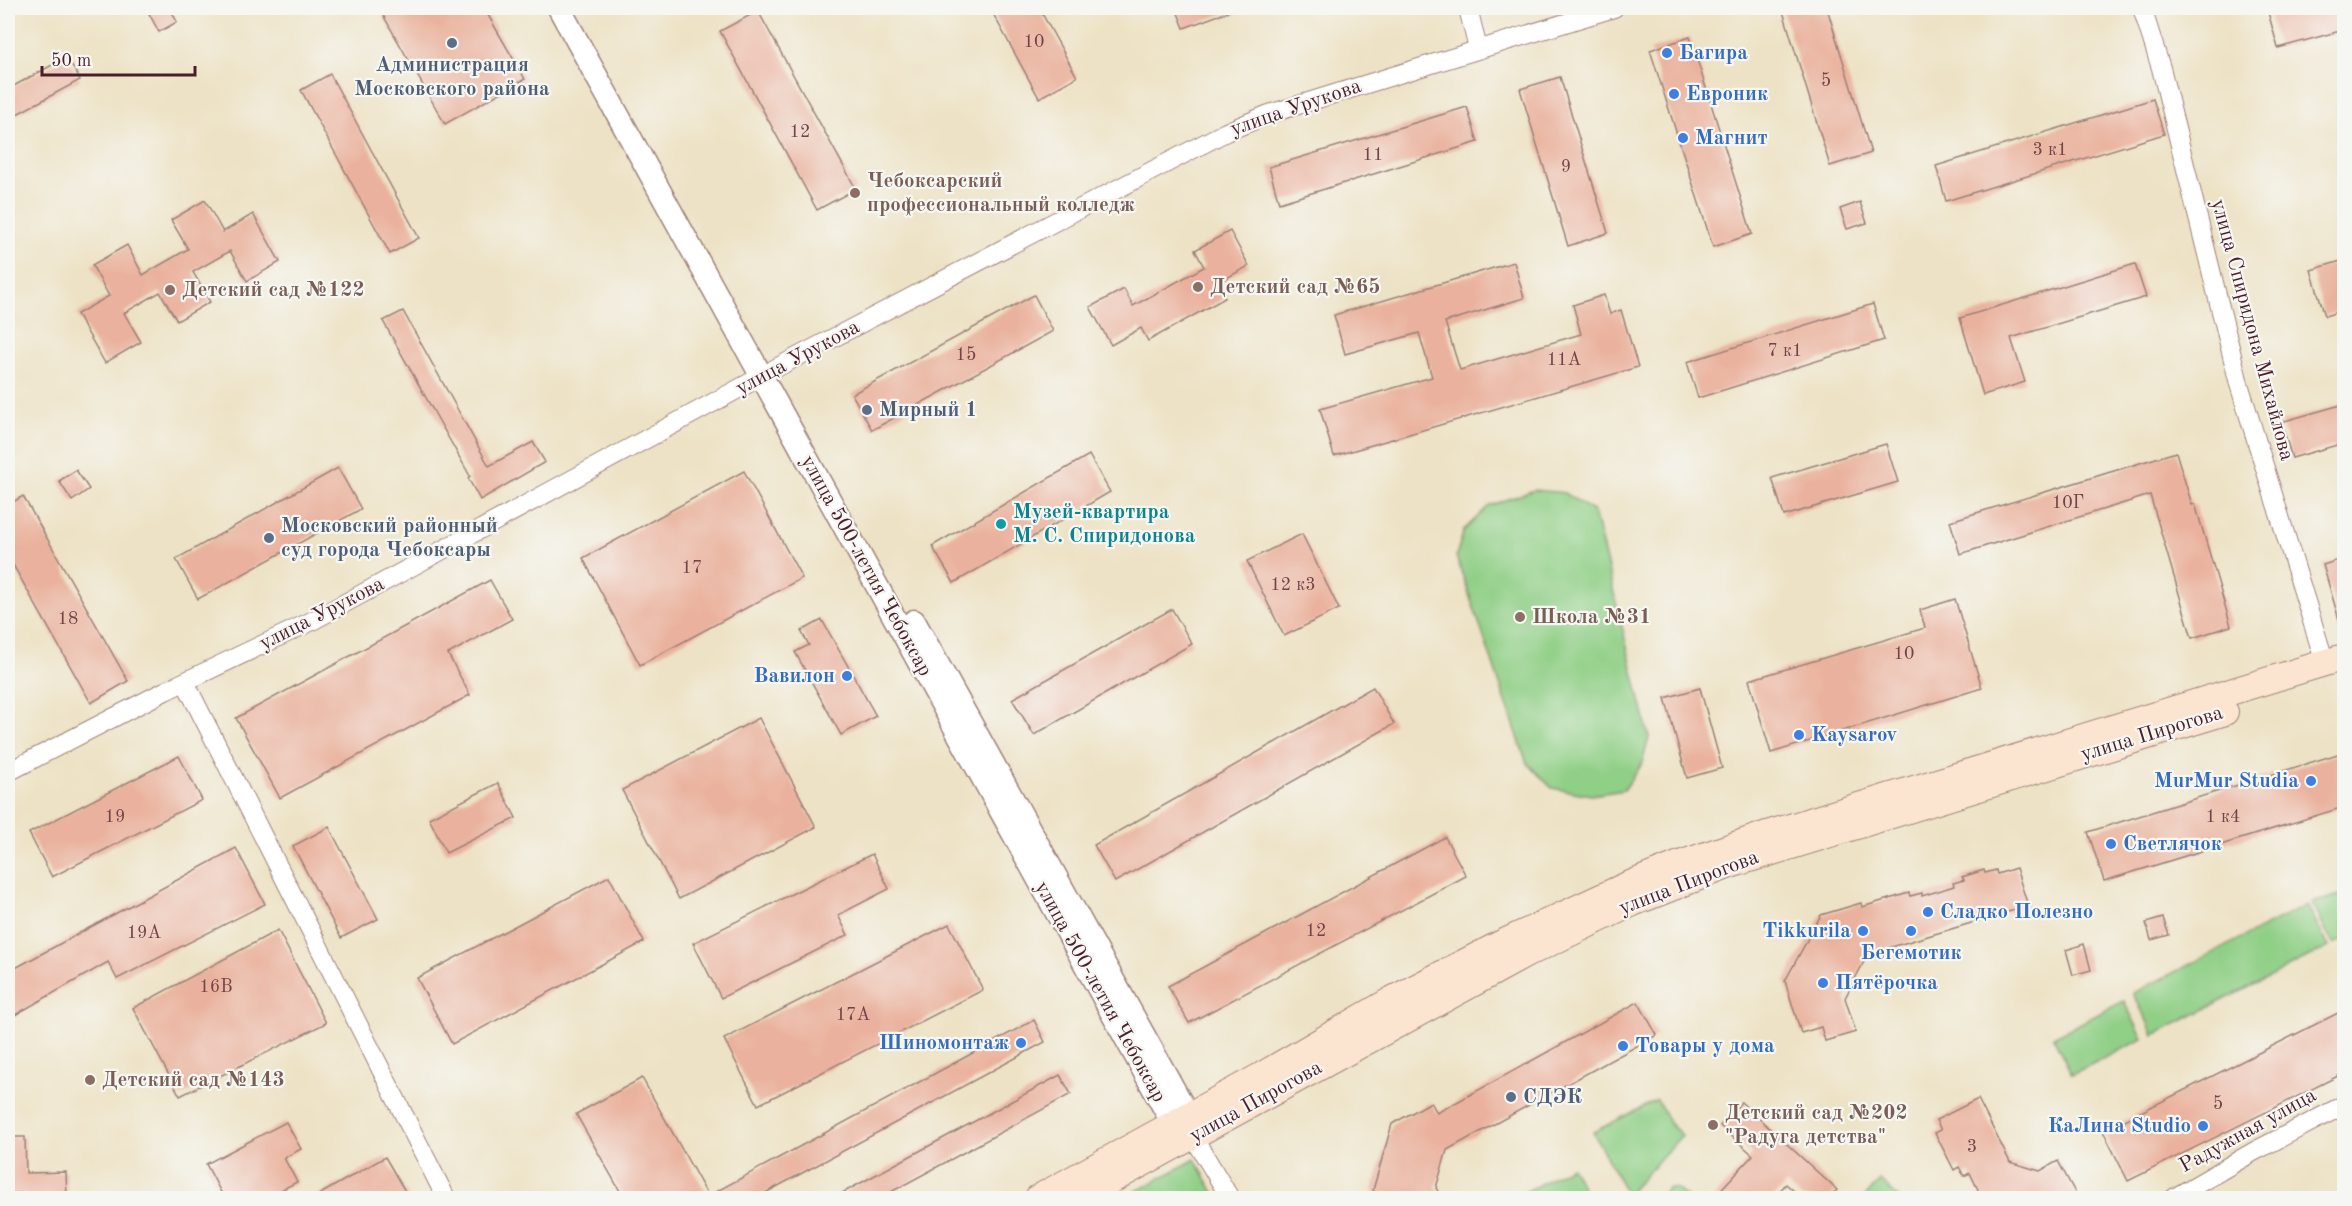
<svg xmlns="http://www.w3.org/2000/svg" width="2352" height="1206" font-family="'Old Standard TT',serif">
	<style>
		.green { fill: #90cf86; stroke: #6d7758; stroke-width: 1.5 }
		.building { fill: #eab29e }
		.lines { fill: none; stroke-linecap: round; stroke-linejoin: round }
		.minor-casing { stroke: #9c8078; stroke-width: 20 }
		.tertiary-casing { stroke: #9c8078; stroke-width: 25 }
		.secondary-casing { stroke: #9c8078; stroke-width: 28 }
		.minor { stroke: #fff; stroke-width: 18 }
		.tertiary { stroke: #fff; stroke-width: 22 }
		.secondary { stroke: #fce5d0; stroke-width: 26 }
		.service-dot { fill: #5c6f8a; stroke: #f6f6f2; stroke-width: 2 }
		.shop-dot { fill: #3f7fe0; stroke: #f6f6f2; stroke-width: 2 }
		.education-dot { fill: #8d6e63; stroke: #f6f6f2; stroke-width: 2 }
		.culture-dot { fill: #0f9aa8; stroke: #f6f6f2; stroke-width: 2 }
		.labels { text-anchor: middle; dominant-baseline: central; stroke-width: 4.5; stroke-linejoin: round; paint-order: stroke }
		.number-label { font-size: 18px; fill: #724448 }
		.shop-label { font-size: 21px; font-weight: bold; fill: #366cbe; stroke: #f6f6f2; text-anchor: start }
		.service-label { font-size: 21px; font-weight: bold; fill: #4e5e75; stroke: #f6f6f2; text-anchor: start }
		.street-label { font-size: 21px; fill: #4a1f2b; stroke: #f6f6f2 }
		.education-label { font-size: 21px; font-weight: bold; fill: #785e54; stroke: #f6f6f2; text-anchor: start }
		.culture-label { font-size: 21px; font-weight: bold; fill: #0d838f; stroke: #f6f6f2; text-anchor: start }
	</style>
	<rect width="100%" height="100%" fill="#f6f6f2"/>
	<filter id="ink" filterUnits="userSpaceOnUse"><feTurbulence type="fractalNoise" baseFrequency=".0167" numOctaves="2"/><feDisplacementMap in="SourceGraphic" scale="12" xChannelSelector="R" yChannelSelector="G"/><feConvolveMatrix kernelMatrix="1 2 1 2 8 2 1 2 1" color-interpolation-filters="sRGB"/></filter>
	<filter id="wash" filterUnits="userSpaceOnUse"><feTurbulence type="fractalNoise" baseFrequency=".008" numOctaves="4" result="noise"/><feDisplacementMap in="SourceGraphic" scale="24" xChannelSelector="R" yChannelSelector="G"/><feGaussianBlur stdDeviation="1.35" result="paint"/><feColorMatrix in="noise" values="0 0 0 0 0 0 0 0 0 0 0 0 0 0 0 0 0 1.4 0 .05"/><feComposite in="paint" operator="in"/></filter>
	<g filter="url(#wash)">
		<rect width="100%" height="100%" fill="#ede2c5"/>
		<g class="green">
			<path d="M1534,490L1565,493L1594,512L1649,737L1642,764L1624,790L1591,795L1552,788L1527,763L1456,556L1464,530L1489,506Z"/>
			<path d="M2344,894V939L2333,944L2312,903Z"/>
			<path d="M2307,905L2329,947L2154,1035L2133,993Z"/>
			<path d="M2124,1001L2143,1039L2072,1074L2053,1037Z"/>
			<path d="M1657,1100L1671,1125L1682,1135L1627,1195L1593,1132Z"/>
			<path d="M1195,1159L1217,1198H1124L1190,1162Z"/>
			<path d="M1571,1167L1588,1198H1519L1518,1196Z"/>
			<path d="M1880,1181L1899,1198H1864Z"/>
			<path d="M1668,1188L1677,1189L1687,1198H1658Z"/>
		</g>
		<g id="blocks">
			<g class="building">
				<path d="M146,8H170L177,22L159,32Z"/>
				<path d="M379,8H484L525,79L445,124Z"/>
				<path d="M990,8H1039L1077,77L1039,98Z"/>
				<path d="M1176,8H1235V9L1184,28Z"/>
				<path d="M1782,8H1827L1871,153L1830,166Z"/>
				<path d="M2285,8H2344V30L2278,48L2268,12Z"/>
				<path d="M758,11L856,189L817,210L720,31Z"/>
				<path d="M1690,37L1752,234L1713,247L1650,50Z"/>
				<path d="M67,57L80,80L8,119V89Z"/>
				<path d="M330,74L419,238L390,254L301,90Z"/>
				<path d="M1560,77L1608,233L1568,246L1520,89Z"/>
				<path d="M2153,99L2164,134L1946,201L1936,166Z"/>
				<path d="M1467,107L1478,142L1279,203L1269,167Z"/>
				<path d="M205,200L223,232L253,214L280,262L247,281L230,251L193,272L210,302L177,321L160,292L124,313L141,342L105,363L77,314L109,296L92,265L127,245L143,275L188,249L171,220Z"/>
				<path d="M1860,202L1867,223L1847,229L1840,209Z"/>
				<path d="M1230,231L1249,266L1217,283L1225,298L1148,341L1141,328L1111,345L1090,307L1124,289L1133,306L1204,267L1195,250Z"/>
				<path d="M2344,260V310L2325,316L2311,270Z"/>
				<path d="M1514,262L1524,298L1445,322L1460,370L1581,334L1573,305L1604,295L1610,314L1621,310L1638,367L1334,456L1320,409L1432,377L1419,333L1345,354L1334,315Z"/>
				<path d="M2135,264L2146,297L2011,338L2025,382L1983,395L1960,318Z"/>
				<path d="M1034,295L1053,331L872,430L852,394Z"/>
				<path d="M1873,304L1884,340L1698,398L1687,362Z"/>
				<path d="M403,311L489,466L533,442L545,462L480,500L468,478L470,476L383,321Z"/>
				<path d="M2344,404V443L2292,458L2281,422Z"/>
				<path d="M1886,444L1898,482L1784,516L1772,478Z"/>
				<path d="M2176,452L2192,505L2195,504L2231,626L2192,638L2150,495L1960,554L1950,521Z"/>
				<path d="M1089,455L1110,492L954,583L932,546Z"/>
				<path d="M338,468L361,509L198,599L176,559Z"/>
				<path d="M76,470L89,489L72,501L59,481Z"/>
				<path d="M744,471L802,578L640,665L583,558Z"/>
				<path d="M23,496L128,681L91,703L8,556V505Z"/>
				<path d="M1302,534L1339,609L1284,636L1247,561Z"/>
				<path d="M2344,558V622L2340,623L2323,565Z"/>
				<path d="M490,580L512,619L448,654L470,695L280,798L236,718Z"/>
				<path d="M1955,599L1982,688L1771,753L1749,680L1925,628L1920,610Z"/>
				<path d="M1172,609L1192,644L1034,735L1012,699Z"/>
				<path d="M822,620L876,716L841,735L795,652L809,645L801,631Z"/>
				<path d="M1373,687L1394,724L1115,882L1094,845Z"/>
				<path d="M1700,688L1722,768L1687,778L1665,698Z"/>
				<path d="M759,718L816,827L679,899L622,790Z"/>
				<path d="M2344,752V807L2104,881L2088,832Z"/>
				<path d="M179,756L202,800L52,877L29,833Z"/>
				<path d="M498,783L516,818L446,853L429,818Z"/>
				<path d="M329,827L378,919L341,938L293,846Z"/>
				<path d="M1445,837L1466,876L1189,1023L1168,986Z"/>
				<path d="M236,848L265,904L117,979L108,962L8,1019V972Z"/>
				<path d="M872,854L889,889L838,915L848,935L721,998L693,943Z"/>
				<path d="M2016,868L2028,906L1868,954L1845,998L1856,1032L1825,1041L1821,1027L1801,1033L1785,981L1821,915L1861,903L1862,907L1909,893L1910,896L1922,893V896L1954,886L1953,883L1964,880L1962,877L1984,870L1985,873L1996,870L1997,874Z"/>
				<path d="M609,876L644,942L452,1044L417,978Z"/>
				<path d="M2163,918L2169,935L2151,940L2146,923Z"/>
				<path d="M949,924L983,990L758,1105L724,1039Z"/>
				<path d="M278,930L326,1023L180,1096L133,1008Z"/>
				<path d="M2084,944L2091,970L2073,975L2066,950Z"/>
				<path d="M1638,1002L1657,1035L1447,1150L1436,1188L1442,1198H1378L1373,1190L1392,1124L1431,1102L1437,1113Z"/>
				<path d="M2344,1010V1073L2128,1181L2103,1131Z"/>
				<path d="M1034,1020L1045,1042L756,1198H624L576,1114L642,1078L708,1196Z"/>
				<path d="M1060,1075L1071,1094L880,1198H833Z"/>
				<path d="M1978,1099L2010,1162L2040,1171L2058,1161L2078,1198H1982L1970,1173L1964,1176L1959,1167L1954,1170L1935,1133L1941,1130L1936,1120Z"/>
				<path d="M1741,1102L1837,1190L1829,1198H1802L1786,1184L1773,1198H1713L1753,1155L1720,1126Z"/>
				<path d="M286,1122L301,1149L284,1158L297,1182L265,1198H224L206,1164Z"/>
				<path d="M8,1137H25L26,1173L66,1172L67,1198H25V1193H8Z"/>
				<path d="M385,1157L409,1198H313Z"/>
			</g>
		</g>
	</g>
	<g filter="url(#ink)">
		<use href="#blocks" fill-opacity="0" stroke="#9c8078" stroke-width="1.5"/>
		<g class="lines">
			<defs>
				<g id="minor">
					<path d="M1468,8L1478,49"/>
					<path d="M2142,8L2161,68L2239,384L2325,663"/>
					<path d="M774,369L1226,132L1269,114L1614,8"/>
					<path d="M185,682L446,1198"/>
					<path d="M8,772L165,691L312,621L762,376"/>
					<path d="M1193,1136L1230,1198"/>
					<path d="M2174,1198L2253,1152L2344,1105"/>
				</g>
				<g id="tertiary">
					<path d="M559,8L1173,1124"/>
					<path d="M914,621L1188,1115"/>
				</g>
				<g id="secondary">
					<path d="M1038,1198L1257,1078L1393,999L1500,944L1625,886L1677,865L1764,835L2344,657"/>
					<path d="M1079,1198L1527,954L1633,903L1730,865L2225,712"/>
				</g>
			</defs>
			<use href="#minor" class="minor-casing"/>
			<use href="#tertiary" class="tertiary-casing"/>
			<use href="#secondary" class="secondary-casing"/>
			<use href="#minor" class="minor"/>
			<use href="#tertiary" class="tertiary"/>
			<use href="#secondary" class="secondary"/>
		</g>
	</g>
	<g class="service-dot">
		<circle cx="452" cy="43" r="6"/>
		<circle cx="867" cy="410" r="6"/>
		<circle cx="269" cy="538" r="6"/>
		<circle cx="1511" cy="1097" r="6"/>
	</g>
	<g class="shop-dot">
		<circle cx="1667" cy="53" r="6"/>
		<circle cx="1674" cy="94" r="6"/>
		<circle cx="1683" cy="138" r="6"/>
		<circle cx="847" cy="676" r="6"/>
		<circle cx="1799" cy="735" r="6"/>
		<circle cx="2311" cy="781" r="6"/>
		<circle cx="2111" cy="844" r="6"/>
		<circle cx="1928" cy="912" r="6"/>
		<circle cx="1863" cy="931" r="6"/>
		<circle cx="1911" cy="931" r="6"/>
		<circle cx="1823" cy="983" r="6"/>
		<circle cx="1021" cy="1043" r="6"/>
		<circle cx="1623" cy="1046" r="6"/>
		<circle cx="2203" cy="1126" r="6"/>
	</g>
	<g class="education-dot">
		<circle cx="855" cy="193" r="6"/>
		<circle cx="1198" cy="287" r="6"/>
		<circle cx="170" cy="290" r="6"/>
		<circle cx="1520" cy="617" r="6"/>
		<circle cx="90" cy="1080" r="6"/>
		<circle cx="1713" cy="1125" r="6"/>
	</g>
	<circle class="culture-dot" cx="1001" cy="524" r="6"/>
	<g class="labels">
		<g class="number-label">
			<text x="1034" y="42">10</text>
			<text x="1826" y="81">5</text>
			<text x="800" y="132">12</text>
			<text x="2050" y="150">3 к1</text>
			<text x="1373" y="155">11</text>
			<text x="1566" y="167">9</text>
			<text x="1785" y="351">7 к1</text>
			<text x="966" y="355">15</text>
			<text x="1564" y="360">11А</text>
			<text x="2068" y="503">10Г</text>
			<text x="692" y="568">17</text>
			<text x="1293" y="585">12 к3</text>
			<text x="68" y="619">18</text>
			<text x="1904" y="654">10</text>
			<text x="115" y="817">19</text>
			<text x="2223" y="817">1 к4</text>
			<text x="1316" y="931">12</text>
			<text x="144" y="933">19А</text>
			<text x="216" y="987">16В</text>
			<text x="853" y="1015">17А</text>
			<text x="2218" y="1104">5</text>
			<text x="1972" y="1147">3</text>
		</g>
		<g class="shop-label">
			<text x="1679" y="53">Багира</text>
			<text x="1686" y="94">Евроник</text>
			<text x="1695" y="138">Магнит</text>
			<text x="835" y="676" text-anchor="end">Вавилон</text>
			<text x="1811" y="735">Kaysarov</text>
			<text x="2299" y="781" text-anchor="end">MurMur Studia</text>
			<text x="2123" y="844">Светлячок</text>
			<text x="1940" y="912">Сладко Полезно</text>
			<text x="1851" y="931" text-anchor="end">Tikkurila</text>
			<text x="1911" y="953" text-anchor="middle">Бегемотик</text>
			<text x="1835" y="983">Пятёрочка</text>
			<text x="1009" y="1043" text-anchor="end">Шиномонтаж</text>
			<text x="1635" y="1046">Товары у дома</text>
			<text x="2191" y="1126" text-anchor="end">КаЛина Studio</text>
		</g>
		<g class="service-label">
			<text x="452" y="65" text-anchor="middle">Администрация<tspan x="452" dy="24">Московского района</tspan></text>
			<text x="879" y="410">Мирный 1</text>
			<text x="281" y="526">Московский районный<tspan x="281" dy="24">суд города Чебоксары</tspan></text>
			<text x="1523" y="1097">СДЭК</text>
		</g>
		<g class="street-label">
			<text transform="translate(1296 108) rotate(-19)">улица Урукова</text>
			<text transform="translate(2252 330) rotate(75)">улица Спиридона Михайлова</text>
			<text transform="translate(798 358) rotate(-28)">улица Урукова</text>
			<text transform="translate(866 566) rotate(61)">улица 500-летия Чебоксар</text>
			<text transform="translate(322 614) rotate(-27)">улица Урукова</text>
			<text transform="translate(2152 734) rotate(-17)">улица Пирогова</text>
			<text transform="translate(1689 883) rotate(-21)">улица Пирогова</text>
			<text transform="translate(1100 992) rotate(61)">улица 500-летия Чебоксар</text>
			<text transform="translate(1256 1102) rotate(-29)">улица Пирогова</text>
			<text transform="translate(2248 1131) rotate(-29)">Радужная улица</text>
		</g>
		<g class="education-label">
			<text x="867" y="181">Чебоксарский<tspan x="867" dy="24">профессиональный колледж</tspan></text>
			<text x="1210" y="287">Детский сад №65</text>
			<text x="182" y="290">Детский сад №122</text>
			<text x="1532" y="617">Школа №31</text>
			<text x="102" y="1080">Детский сад №143</text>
			<text x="1725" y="1113">Детский сад №202<tspan x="1725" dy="24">"Радуга детства"</tspan></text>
		</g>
		<g class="culture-label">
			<text x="1013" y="512">Музей-квартира<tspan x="1013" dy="24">М. С. Спиридонова</tspan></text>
		</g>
	</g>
	<rect width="2352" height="1206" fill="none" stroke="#f6f6f2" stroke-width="30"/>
	<path d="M42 66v9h153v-9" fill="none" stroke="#4a1f2b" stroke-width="3"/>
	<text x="51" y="66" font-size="18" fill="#4a1f2b" stroke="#f6f6f2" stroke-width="4.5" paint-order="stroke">50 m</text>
</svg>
